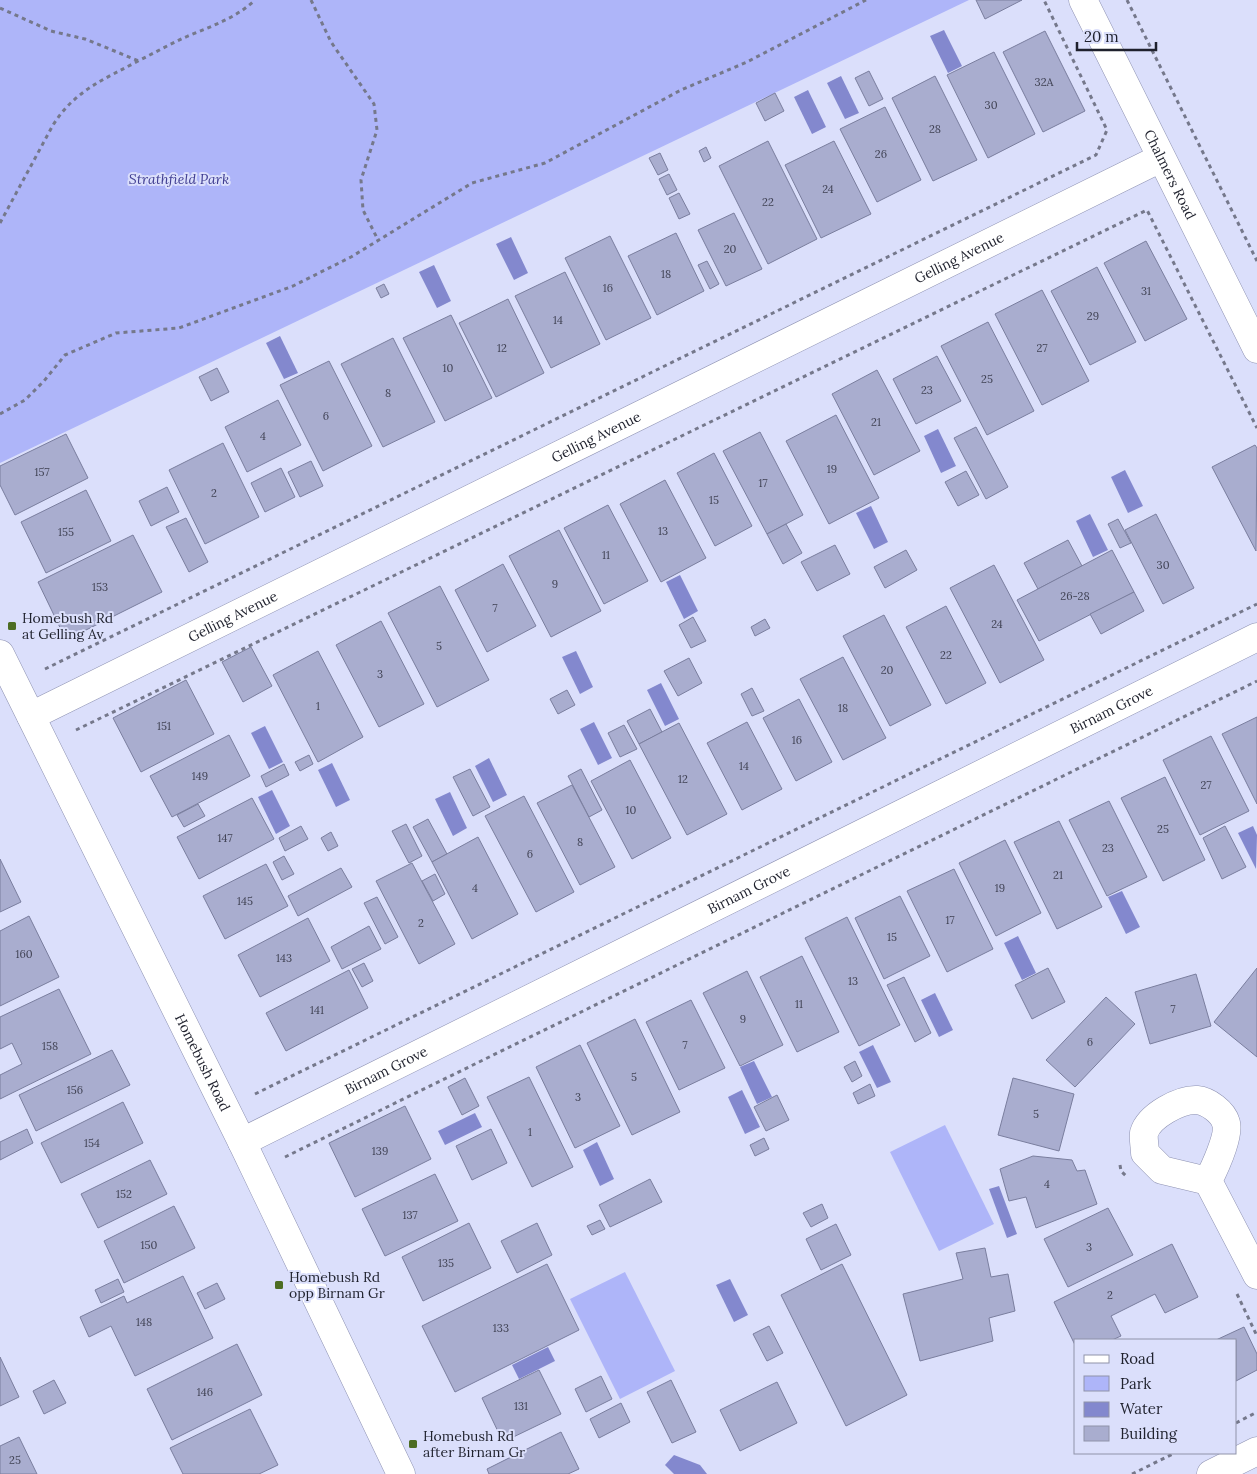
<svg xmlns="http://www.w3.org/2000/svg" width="1257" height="1474" font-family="Lora,serif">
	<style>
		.green { fill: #aeb5f9 }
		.water { fill: #8388ce }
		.building { fill: #a9adcf; stroke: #7a7e9e }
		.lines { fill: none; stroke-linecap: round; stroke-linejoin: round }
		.minor-casing { stroke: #8e92b2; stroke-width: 29 }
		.secondary-casing { stroke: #8e92b2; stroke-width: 29 }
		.path { stroke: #75788b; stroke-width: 3; stroke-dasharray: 4 4; stroke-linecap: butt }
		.minor { stroke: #fff; stroke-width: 28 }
		.secondary { stroke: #fff; stroke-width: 28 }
		.poi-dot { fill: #4d6d23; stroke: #dbdffb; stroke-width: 2 }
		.labels { text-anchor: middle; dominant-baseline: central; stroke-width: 4; stroke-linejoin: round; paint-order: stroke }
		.number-label { font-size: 11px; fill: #424456 }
		.street-label { font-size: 14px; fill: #1f212d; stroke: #dbdffb }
		.park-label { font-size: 14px; font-style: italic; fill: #403e92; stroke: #dbdffb }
		.poi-label { font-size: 14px; fill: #1f212d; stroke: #dbdffb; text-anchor: start }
	</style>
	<rect width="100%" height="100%" fill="#dbdffb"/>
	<g class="green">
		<path d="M0,0H969L0,463Z"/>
		<path d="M945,1125L994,1224L939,1251L890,1152Z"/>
		<path d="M625,1272L675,1371L620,1399L570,1299Z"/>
	</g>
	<g class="water">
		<path d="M944,30L962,66L948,73L930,36Z"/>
		<path d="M841,76L859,113L845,119L827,83Z"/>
		<path d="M808,90L826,127L812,134L794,97Z"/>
		<path d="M511,237L528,273L514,280L496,244Z"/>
		<path d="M434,265L451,301L437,308L419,272Z"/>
		<path d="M280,336L298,373L284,379L266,343Z"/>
		<path d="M938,429L956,466L941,473L924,436Z"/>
		<path d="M1125,470L1143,506L1128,513L1111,477Z"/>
		<path d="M871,506L888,542L874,549L856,513Z"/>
		<path d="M1090,514L1108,550L1093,557L1076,521Z"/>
		<path d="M680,575L698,611L684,619L666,582Z"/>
		<path d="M576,651L593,687L580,694L562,657Z"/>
		<path d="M661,683L679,719L665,726L647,690Z"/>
		<path d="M594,722L612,758L598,765L580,729Z"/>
		<path d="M265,726L283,762L269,769L251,733Z"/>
		<path d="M489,758L507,795L493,802L475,766Z"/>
		<path d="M332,763L350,800L336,807L318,770Z"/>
		<path d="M272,790L290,826L276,834L258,797Z"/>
		<path d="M450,792L467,828L453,836L435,799Z"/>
		<path d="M1253,826L1257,835L1256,869L1238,833Z"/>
		<path d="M1122,891L1140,927L1126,934L1108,897Z"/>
		<path d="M1018,936L1036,973L1022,980L1004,943Z"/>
		<path d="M935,993L953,1030L939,1037L921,1000Z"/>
		<path d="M873,1045L891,1082L877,1088L859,1052Z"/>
		<path d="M754,1061L772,1097L757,1104L740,1067Z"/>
		<path d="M742,1090L760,1127L745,1134L728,1097Z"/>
		<path d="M475,1113L482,1127L445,1145L438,1131Z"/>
		<path d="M597,1142L614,1179L600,1186L583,1150Z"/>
		<path d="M999,1186L1017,1234L1007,1238L989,1189Z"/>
		<path d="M730,1279L748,1315L734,1322L716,1285Z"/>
		<path d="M548,1347L555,1361L519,1379L512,1365Z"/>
		<path d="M674,1455L700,1465L707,1474H674L665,1465Z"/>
	</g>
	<g class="building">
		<path d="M976,0H1022L985,19Z"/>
		<path d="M1045,31L1085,111L1043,132L1003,52Z"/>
		<path d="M994,52L1035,134L988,158L947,75Z"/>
		<path d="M869,71L883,99L869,106L855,78Z"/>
		<path d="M935,76L977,160L933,181L892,98Z"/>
		<path d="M775,93L784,111L765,121L756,103Z"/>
		<path d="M885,107L921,180L877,202L840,129Z"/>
		<path d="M768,141L817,239L768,264L719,166Z"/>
		<path d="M834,141L871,214L821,238L785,165Z"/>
		<path d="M706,147L711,158L704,162L699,151Z"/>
		<path d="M660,153L668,170L658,175L649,158Z"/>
		<path d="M669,174L677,190L667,195L659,179Z"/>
		<path d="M679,193L690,214L679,219L669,198Z"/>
		<path d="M734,213L762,269L726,286L698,230Z"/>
		<path d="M676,233L704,291L657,315L628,256Z"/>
		<path d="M610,236L651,318L606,340L565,258Z"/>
		<path d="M1146,241L1187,319L1145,341L1104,263Z"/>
		<path d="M707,261L719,284L710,289L698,265Z"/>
		<path d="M1097,267L1136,342L1090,365L1051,291Z"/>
		<path d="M565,272L600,344L551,368L515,296Z"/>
		<path d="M384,284L389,294L381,298L376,288Z"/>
		<path d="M1042,290L1089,381L1042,405L995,314Z"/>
		<path d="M508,299L544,373L496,397L459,323Z"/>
		<path d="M451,315L492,398L445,421L403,338Z"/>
		<path d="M988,322L1034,411L987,435L941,346Z"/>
		<path d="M393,338L435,422L383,447L341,364Z"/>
		<path d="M937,356L961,401L916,424L893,379Z"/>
		<path d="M329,361L372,446L323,471L280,385Z"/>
		<path d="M217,368L229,392L211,401L199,377Z"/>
		<path d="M877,370L920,451L874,475L832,394Z"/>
		<path d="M278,400L301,445L247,472L225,427Z"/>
		<path d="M836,415L879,498L829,524L786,441Z"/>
		<path d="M976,427L1008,487L986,499L954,438Z"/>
		<path d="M760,432L803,515L767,534L723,451Z"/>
		<path d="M66,434L88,478L15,515L0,485V466Z"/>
		<path d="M223,443L259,517L205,544L169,470Z"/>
		<path d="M1255,445L1257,448L1256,551L1212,467Z"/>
		<path d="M714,453L752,526L715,546L677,473Z"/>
		<path d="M311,461L323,486L300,497L288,472Z"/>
		<path d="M281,468L295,497L265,512L251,483Z"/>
		<path d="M966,471L979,495L958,506L945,482Z"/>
		<path d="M665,480L706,558L661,582L620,504Z"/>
		<path d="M167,487L179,512L151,526L139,501Z"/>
		<path d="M86,490L111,541L46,573L21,522Z"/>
		<path d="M608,505L648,581L604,604L564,528Z"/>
		<path d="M1156,514L1194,588L1163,604L1125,530Z"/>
		<path d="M186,518L208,562L189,572L166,527Z"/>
		<path d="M1118,519L1131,543L1120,548L1108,524Z"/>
		<path d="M786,524L802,553L783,564L767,534Z"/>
		<path d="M559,530L601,611L551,637L509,556Z"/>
		<path d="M133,535L162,592L66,640L38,582Z"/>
		<path d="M1068,540L1082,566L1038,589L1024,563Z"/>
		<path d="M835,545L850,574L817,591L801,562Z"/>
		<path d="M906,550L917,570L885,588L874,567Z"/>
		<path d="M1112,550L1134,592L1039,641L1017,600Z"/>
		<path d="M503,564L536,626L487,652L455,590Z"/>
		<path d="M994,565L1044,660L1000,683L950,588Z"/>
		<path d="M440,586L489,680L437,707L388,613Z"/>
		<path d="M1134,592L1144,611L1101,634L1090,614Z"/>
		<path d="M946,606L986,683L946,704L906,627Z"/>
		<path d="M884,615L931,705L890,726L843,636Z"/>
		<path d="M693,617L706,641L691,648L679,625Z"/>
		<path d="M765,619L770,628L755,636L751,627Z"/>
		<path d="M381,621L424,704L379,727L336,645Z"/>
		<path d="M251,647L272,686L243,702L222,662Z"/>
		<path d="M318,651L363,737L318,762L273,675Z"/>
		<path d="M843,657L886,738L843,760L800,679Z"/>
		<path d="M689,658L702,683L678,696L664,671Z"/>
		<path d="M186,680L214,734L141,772L113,718Z"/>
		<path d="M752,688L764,711L752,716L741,694Z"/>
		<path d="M567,690L575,705L558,714L550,699Z"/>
		<path d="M799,699L832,762L796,781L763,718Z"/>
		<path d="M650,709L662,732L639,744L627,721Z"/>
		<path d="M1257,717V804L1222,734Z"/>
		<path d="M747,722L782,789L742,810L707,743Z"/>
		<path d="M679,723L727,814L687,835L639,744Z"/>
		<path d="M624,725L637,749L620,757L608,733Z"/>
		<path d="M229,735L250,776L172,817L150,776Z"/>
		<path d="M1211,736L1249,811L1200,835L1163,760Z"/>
		<path d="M309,755L313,764L300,771L295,762Z"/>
		<path d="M630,760L671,838L632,859L591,781Z"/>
		<path d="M284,764L289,775L266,787L261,776Z"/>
		<path d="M470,769L490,807L473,816L453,777Z"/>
		<path d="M581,769L602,810L589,817L568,776Z"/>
		<path d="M1165,777L1205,860L1163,881L1121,798Z"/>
		<path d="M572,785L615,867L580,885L537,803Z"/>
		<path d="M524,796L574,892L536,912L485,816Z"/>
		<path d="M252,798L274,839L199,879L177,837Z"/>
		<path d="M1109,801L1147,877L1107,896L1069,820Z"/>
		<path d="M198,804L205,816L184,827L177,815Z"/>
		<path d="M428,819L447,854L432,862L413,827Z"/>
		<path d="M1059,821L1102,907L1057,929L1014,842Z"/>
		<path d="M406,824L422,856L409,863L392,831Z"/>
		<path d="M301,826L308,839L285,851L279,838Z"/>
		<path d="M1225,826L1246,867L1222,879L1203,838Z"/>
		<path d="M331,832L338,846L328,851L321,838Z"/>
		<path d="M478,837L518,914L472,939L432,862Z"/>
		<path d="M1005,840L1041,913L996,936L959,863Z"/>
		<path d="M284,856L294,874L282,880L273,862Z"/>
		<path d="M0,859L21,902L0,912Z"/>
		<path d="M412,863L455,944L419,964L376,881Z"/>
		<path d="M266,864L288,906L225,939L203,896Z"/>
		<path d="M341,868L352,887L298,916L288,896Z"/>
		<path d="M954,869L993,949L947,972L907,891Z"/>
		<path d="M435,874L445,894L433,901L422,881Z"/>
		<path d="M900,896L930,956L884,979L855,918Z"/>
		<path d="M377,897L398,937L385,944L364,903Z"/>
		<path d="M29,916L59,977L0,1006V931Z"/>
		<path d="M847,917L900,1025L859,1046L805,938Z"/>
		<path d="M308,918L330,961L260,997L238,955Z"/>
		<path d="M369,926L381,949L342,969L331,947Z"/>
		<path d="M802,956L839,1032L797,1052L760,977Z"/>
		<path d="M364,963L373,981L362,987L352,969Z"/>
		<path d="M1048,968L1065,1002L1032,1019L1015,985Z"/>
		<path d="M1257,968V1057L1214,1022Z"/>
		<path d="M349,970L368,1008L286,1051L266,1013Z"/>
		<path d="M747,971L783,1045L740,1066L703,993Z"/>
		<path d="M1196,974L1211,1026L1150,1044L1135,992Z"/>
		<path d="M904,977L931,1033L915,1042L887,985Z"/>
		<path d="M59,989L91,1054L0,1099V1075L22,1064L12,1043L0,1049V1017Z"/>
		<path d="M1106,997L1135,1024L1075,1087L1046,1060Z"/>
		<path d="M691,1000L725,1068L679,1090L646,1022Z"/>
		<path d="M635,1019L680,1112L632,1135L587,1043Z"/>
		<path d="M580,1045L620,1126L575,1148L536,1067Z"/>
		<path d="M112,1050L130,1085L36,1131L19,1095Z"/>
		<path d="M855,1061L862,1076L852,1082L844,1067Z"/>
		<path d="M529,1077L573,1167L532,1187L487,1097Z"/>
		<path d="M465,1078L479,1106L462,1115L448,1087Z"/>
		<path d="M1013,1078L1074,1094L1059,1151L998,1135Z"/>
		<path d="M870,1084L875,1096L858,1104L853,1093Z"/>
		<path d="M777,1095L789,1120L766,1131L754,1107Z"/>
		<path d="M123,1102L143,1143L61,1183L41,1143Z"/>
		<path d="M405,1106L431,1159L355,1197L329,1143Z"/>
		<path d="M27,1129L33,1143L0,1160V1142Z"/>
		<path d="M491,1129L507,1163L472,1180L456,1146Z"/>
		<path d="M764,1138L769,1149L755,1156L750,1145Z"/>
		<path d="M1033,1156L1072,1160L1077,1171L1085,1170L1097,1204L1036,1228L1026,1197L1009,1201L1000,1169Z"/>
		<path d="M150,1160L167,1194L98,1228L81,1194Z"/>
		<path d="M435,1174L458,1221L385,1256L362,1209Z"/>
		<path d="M650,1179L662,1202L610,1227L599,1205Z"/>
		<path d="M822,1204L828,1218L811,1227L803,1213Z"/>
		<path d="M174,1206L195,1248L124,1283L104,1241Z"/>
		<path d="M1108,1208L1133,1255L1068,1287L1044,1239Z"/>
		<path d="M600,1220L605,1229L592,1235L587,1226Z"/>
		<path d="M469,1223L491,1268L423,1301L402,1257Z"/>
		<path d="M537,1223L552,1255L517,1273L501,1241Z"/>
		<path d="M836,1224L851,1255L821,1270L806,1239Z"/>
		<path d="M1172,1244L1198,1297L1165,1313L1155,1294L1111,1316L1121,1336L1112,1340H1076V1347L1054,1302Z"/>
		<path d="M985,1248L991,1277L1008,1274L1015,1311L989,1318L993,1341L920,1361L903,1294L963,1279L956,1253Z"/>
		<path d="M547,1264L579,1330L455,1392L422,1326Z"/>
		<path d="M842,1264L907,1395L846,1426L781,1295Z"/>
		<path d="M183,1276L213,1338L135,1376L111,1326L89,1337L80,1317L124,1296L127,1303Z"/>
		<path d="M118,1279L124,1292L101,1303L95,1290Z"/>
		<path d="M217,1283L225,1299L205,1309L197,1293Z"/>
		<path d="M769,1326L783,1353L767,1361L753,1334Z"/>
		<path d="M1244,1327L1257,1354V1370L1236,1381V1340H1216Z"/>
		<path d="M237,1344L262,1395L172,1440L147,1389Z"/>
		<path d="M0,1357L19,1397L0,1406Z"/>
		<path d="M539,1370L561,1414L503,1442L482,1398Z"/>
		<path d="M601,1376L612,1399L586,1412L575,1389Z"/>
		<path d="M54,1380L66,1403L44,1414L33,1391Z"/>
		<path d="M671,1380L696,1432L672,1443L647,1392Z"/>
		<path d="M777,1382L797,1423L740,1451L720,1410Z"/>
		<path d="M621,1403L630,1422L599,1438L590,1419Z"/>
		<path d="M250,1409L278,1465L259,1474H183L170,1448Z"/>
		<path d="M561,1432L579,1469L568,1474H489L487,1469Z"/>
		<path d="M19,1437L37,1474H0V1446Z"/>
	</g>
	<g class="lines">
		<defs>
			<g id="minor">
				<path id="s1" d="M1083,0L1257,349"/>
				<path id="s2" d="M31,716L1161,158"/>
				<path id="s3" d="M242,1142L1257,637"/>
				<path d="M1208,1181C1214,1169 1230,1136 1226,1123C1223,1112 1208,1101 1197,1100C1180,1099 1149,1116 1144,1133C1143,1139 1145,1147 1145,1153L1162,1170L1208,1181L1257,1275"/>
				<path d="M1211,1474L1257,1451"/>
			</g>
			<g id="secondary">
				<path id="s4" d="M0,654L242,1142L401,1474"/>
			</g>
		</defs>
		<use href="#minor" class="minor-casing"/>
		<use href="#secondary" class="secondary-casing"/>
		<g class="path">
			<path d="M311,0L331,42L374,104L377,130L361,180L363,210L378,240"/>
			<path d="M1127,0L1257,261"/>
			<path d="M0,8L51,31L85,39L139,61"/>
			<path d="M0,223L53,125C75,90 105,79 140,60C156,52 172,43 188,36C212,26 236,18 255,0"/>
			<path d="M0,414L25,400L44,381L65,355L116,333L179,328L293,286L351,257L472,183L545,163L681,90L747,62L866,0"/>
			<path d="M45,669L1096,155L1107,130L1044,0"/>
			<path d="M76,730L1147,210L1257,428"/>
			<path d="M255,1094L1257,604"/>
			<path d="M285,1157L1257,681"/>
			<path d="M1120,1165L1121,1171L1126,1176"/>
			<path d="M1237,1294L1257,1336"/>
			<path d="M1236,1423L1257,1412"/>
			<path d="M1132,1474L1175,1453"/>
		</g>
		<use href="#minor" class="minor"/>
		<use href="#secondary" class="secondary"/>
	</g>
	<g class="poi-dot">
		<rect x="7" y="621" width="10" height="10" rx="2.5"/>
		<rect x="274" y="1280" width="10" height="10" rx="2.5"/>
		<rect x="408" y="1439" width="10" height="10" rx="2.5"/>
	</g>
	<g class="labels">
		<g class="number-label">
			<text x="1044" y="82">32A</text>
			<text x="991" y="105">30</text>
			<text x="935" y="129">28</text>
			<text x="881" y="154">26</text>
			<text x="828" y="189">24</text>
			<text x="768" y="202">22</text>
			<text x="730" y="249">20</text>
			<text x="666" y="274">18</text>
			<text x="608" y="288">16</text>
			<text x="1146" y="291">31</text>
			<text x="1093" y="316">29</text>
			<text x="558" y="320">14</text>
			<text x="502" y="348">12</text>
			<text x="1042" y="348">27</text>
			<text x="448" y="368">10</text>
			<text x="987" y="379">25</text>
			<text x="927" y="390">23</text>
			<text x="388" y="393">8</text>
			<text x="326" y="416">6</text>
			<text x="876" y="422">21</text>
			<text x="263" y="436">4</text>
			<text x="832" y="469">19</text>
			<text x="42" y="472">157</text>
			<text x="763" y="483">17</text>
			<text x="214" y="493">2</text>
			<text x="714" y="500">15</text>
			<text x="663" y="531">13</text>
			<text x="66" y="532">155</text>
			<text x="606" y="555">11</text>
			<text x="1163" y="565">30</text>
			<text x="555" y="584">9</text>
			<text x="100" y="587">153</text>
			<text x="1075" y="596">26-28</text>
			<text x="495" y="608">7</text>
			<text x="997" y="624">24</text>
			<text x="439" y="646">5</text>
			<text x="946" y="655">22</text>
			<text x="887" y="670">20</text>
			<text x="380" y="674">3</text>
			<text x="318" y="706">1</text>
			<text x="843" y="708">18</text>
			<text x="164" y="726">151</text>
			<text x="797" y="740">16</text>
			<text x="744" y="766">14</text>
			<text x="200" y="776">149</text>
			<text x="683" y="779">12</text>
			<text x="1206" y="785">27</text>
			<text x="631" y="810">10</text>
			<text x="1163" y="829">25</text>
			<text x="225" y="838">147</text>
			<text x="580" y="842">8</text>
			<text x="1108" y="848">23</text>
			<text x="530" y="854">6</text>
			<text x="1058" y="875">21</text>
			<text x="475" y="888">4</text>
			<text x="1000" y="888">19</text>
			<text x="245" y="901">145</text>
			<text x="950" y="920">17</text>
			<text x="421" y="923">2</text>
			<text x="892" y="937">15</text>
			<text x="24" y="954">160</text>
			<text x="284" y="958">143</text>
			<text x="853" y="981">13</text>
			<text x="799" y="1004">11</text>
			<text x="1173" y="1009">7</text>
			<text x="317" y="1010">141</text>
			<text x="743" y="1019">9</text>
			<text x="1090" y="1042">6</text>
			<text x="685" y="1045">7</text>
			<text x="50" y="1046">158</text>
			<text x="634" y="1077">5</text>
			<text x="75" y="1090">156</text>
			<text x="578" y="1097">3</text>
			<text x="1036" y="1114">5</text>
			<text x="530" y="1132">1</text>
			<text x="92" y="1143">154</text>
			<text x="380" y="1151">139</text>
			<text x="1047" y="1184">4</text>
			<text x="124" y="1194">152</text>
			<text x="410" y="1215">137</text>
			<text x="149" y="1245">150</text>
			<text x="1089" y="1247">3</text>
			<text x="446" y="1263">135</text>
			<text x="1110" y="1295">2</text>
			<text x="144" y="1322">148</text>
			<text x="501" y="1328">133</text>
			<text x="205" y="1392">146</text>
			<text x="521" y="1406">131</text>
			<text x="15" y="1460">25</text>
		</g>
		<g class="street-label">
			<text stroke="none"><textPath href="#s1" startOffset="195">Chalmers Road</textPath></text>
			<text stroke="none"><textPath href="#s2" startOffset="1035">Gelling Avenue</textPath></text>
			<text stroke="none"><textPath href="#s2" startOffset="630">Gelling Avenue</textPath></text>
			<text stroke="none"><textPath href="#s2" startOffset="225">Gelling Avenue</textPath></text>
			<text stroke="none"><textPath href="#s3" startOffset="971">Birnam Grove</textPath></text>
			<text stroke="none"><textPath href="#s3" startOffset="566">Birnam Grove</textPath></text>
			<text stroke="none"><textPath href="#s4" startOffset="456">Homebush Road</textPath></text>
			<text stroke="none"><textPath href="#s3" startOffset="161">Birnam Grove</textPath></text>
		</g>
		<g class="park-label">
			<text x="179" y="179">Strathfield Park</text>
		</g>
		<g class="poi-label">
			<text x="22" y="618">Homebush Rd<tspan x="22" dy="16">at Gelling Av</tspan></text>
			<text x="289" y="1277">Homebush Rd<tspan x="289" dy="16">opp Birnam Gr</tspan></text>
			<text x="423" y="1436">Homebush Rd<tspan x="423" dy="16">after Birnam Gr</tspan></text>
		</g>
	</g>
	<rect x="1074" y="1339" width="162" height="115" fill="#dbdffb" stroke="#9093a9"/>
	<rect x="1084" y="1355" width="25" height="8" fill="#ffffff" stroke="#9093a9"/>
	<text x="1120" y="1364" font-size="15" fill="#1f212d">Road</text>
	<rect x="1084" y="1376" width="25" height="15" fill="#aeb5f9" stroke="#9093a9"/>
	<text x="1120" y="1389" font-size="15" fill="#1f212d">Park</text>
	<rect x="1084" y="1402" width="25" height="15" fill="#8388ce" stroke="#9093a9"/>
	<text x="1120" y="1414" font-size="15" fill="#1f212d">Water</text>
	<rect x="1084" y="1426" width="25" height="15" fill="#a9adcf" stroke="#9093a9"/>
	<text x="1120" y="1439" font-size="15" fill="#1f212d">Building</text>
	<path d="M1077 42v8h79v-8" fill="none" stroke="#1f212d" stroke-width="2.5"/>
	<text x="1084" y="42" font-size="15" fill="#1f212d" stroke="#dbdffb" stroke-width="4" paint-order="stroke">20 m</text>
</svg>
